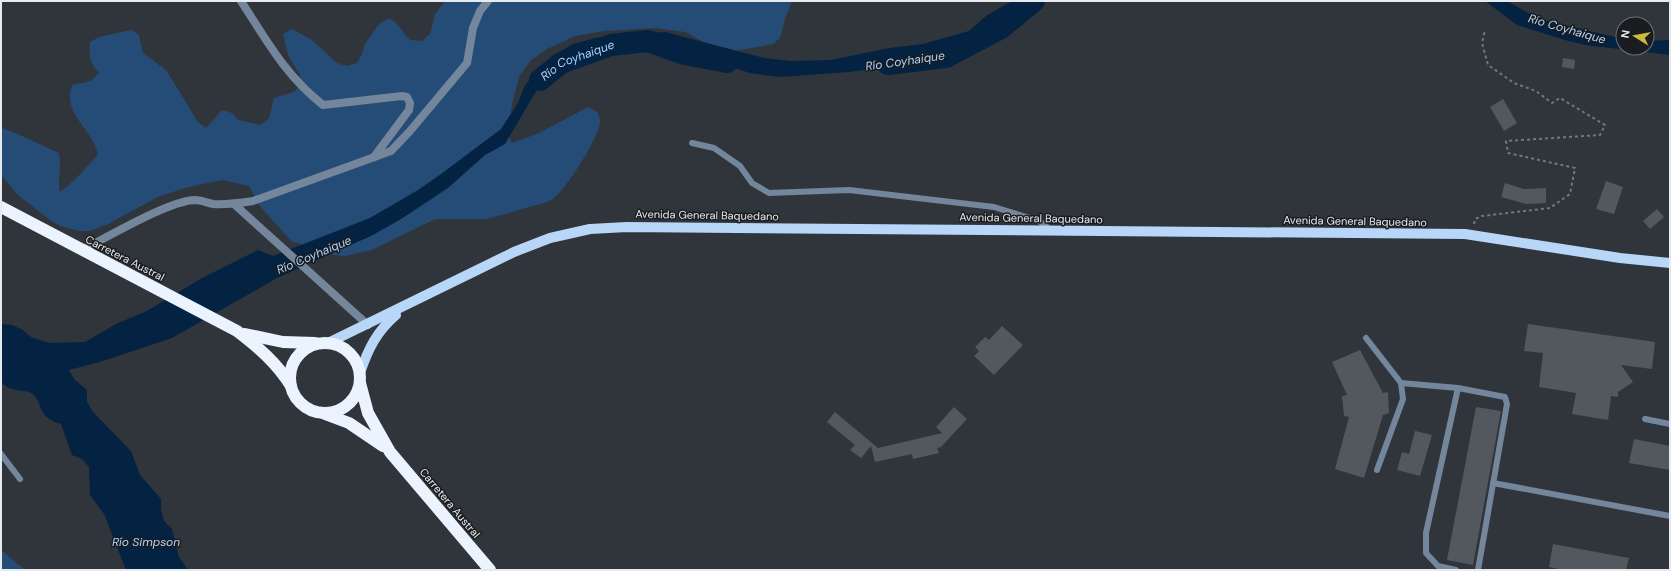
<svg xmlns="http://www.w3.org/2000/svg" width="1671" height="571" font-family="'DM Sans',sans-serif">
	<style>
		.green { fill: #254c76 }
		.water { fill: #042241 }
		.lines { fill: none; stroke-linecap: round; stroke-linejoin: round }
		.river { stroke: #042241; stroke-width: 22 }
		.building { fill: #52585e }
		.path { stroke: #74787d; stroke-width: 2; stroke-dasharray: 3 3; stroke-linecap: butt }
		.lane { stroke: #73869b; stroke-width: 6 }
		.street { stroke: #73869b; stroke-width: 8 }
		.primary { stroke: #b8d6f8; stroke-width: 10 }
		.highway { stroke: #eaf3fe; stroke-width: 12 }
		.labels { text-anchor: middle; dominant-baseline: central; stroke-width: 3; stroke-linejoin: round; paint-order: stroke }
		.street-label { font-size: 11px; fill: #e7eaee; stroke: #1a1c1f }
		.water-label { font-size: 12px; font-style: italic; fill: #aed2fb; stroke: #1a1c1f }
	</style>
	<rect width="100%" height="100%" fill="#30353b"/>
	<g class="green">
		<path d="M445,1H792L785,19L780,38L773,44L724,53L685,32L656,28L604,31L575,36L547,49L531,60L519,77L512,104L508,135L512,143L539,133L588,107L597,112C598,114 600,118 600,121C601,135 565,191 553,199C550,201 547,202 544,203L487,219H435L372,250L345,256L335,255L291,241L259,205L249,186L222,180L185,188L158,197L106,225L89,231H79L60,226L50,220L19,196L1,175V128C21,134 40,145 59,153C62,166 57,179 60,192C71,185 90,164 98,154C92,128 62,114 72,85L91,81L99,73C89,63 89,55 90,42L99,37L131,30L139,35L143,53L166,70L198,122L206,128L222,110L232,113L238,120L261,125L269,118L274,98L294,92L301,84L300,75L288,55L283,34L292,29L312,40L337,63L347,66L357,63L362,54L365,44L379,24L389,18C400,24 402,32 410,40L422,41L430,34L435,14Z"/>
		<path d="M1,550L25,570H1Z"/>
	</g>
	<g class="water">
		<path d="M1012,1H1038L979,42L939,55L895,66L849,72L779,77L750,73L678,50L646,46L600,45L569,56L538,88L505,144L485,155L448,188L401,219L373,235L277,278L172,338L103,361L69,370L74,379L87,390V401L92,411L131,451L140,475L161,499V510L164,521L172,529L179,557L188,570H126L104,514L90,495L89,467L82,459L72,455L61,424C34,416 45,402 31,393C25,390 17,391 12,389C8,388 4,385 1,382V324L12,325L23,330L31,337L49,343L85,342L116,324L147,311L202,278L258,250L273,256L370,218L418,190L441,174L501,129L518,103L525,85L551,57L573,44L595,38L665,32L764,58L791,61L831,60L889,48L923,44L969,31L986,16Z"/>
		<path d="M1485,1H1507L1539,19L1623,39V48H1647V41L1670,40V55L1585,45L1565,40L1517,25Z"/>
	</g>
	<g class="lines">
		<g class="river">
			<path d="M888,64L946,57L1001,28L1034,1"/>
			<path id="s1" d="M540,80L561,63L611,45L648,41L685,54L727,62"/>
		</g>
	</g>
	<g class="building">
		<path d="M1563,58L1575,60L1574,69L1562,67Z"/>
		<path d="M1503,99L1517,123L1504,131L1490,107Z"/>
		<path d="M1606,181L1623,187L1614,214L1596,209Z"/>
		<path d="M1505,183L1524,189L1546,188V203L1526,204L1501,197Z"/>
		<path d="M1657,209L1664,217L1650,229L1643,221Z"/>
		<path d="M1528,324L1655,342L1652,369L1621,365L1633,382L1618,392V397L1611,396L1608,420L1572,414L1576,393L1539,387L1543,353L1524,351Z"/>
		<path d="M1002,326L1023,345L994,375L974,356L979,351L975,347L985,337L989,340Z"/>
		<path d="M1360,350L1383,393L1388,392L1389,413L1383,415L1364,478L1335,469L1349,417L1344,416L1342,396L1347,395L1332,362Z"/>
		<path d="M954,407L967,419L941,447L937,448L939,453L913,459L912,454L875,462L871,446L861,458L850,450L855,445L827,422L835,412L878,448L942,433L936,427Z"/>
		<path d="M1476,407L1501,411L1473,565L1447,560Z"/>
		<path d="M1415,431L1432,435L1420,476L1397,470L1402,452L1409,454Z"/>
		<path d="M1634,439L1670,446V470L1629,463Z"/>
		<path d="M1553,544L1629,558L1626,570H1563L1549,567Z"/>
	</g>
	<g class="lines">
		<path class="path" d="M1474,224L1475,219L1482,216L1550,208L1570,194L1575,168L1508,153L1506,141L1600,135L1605,125L1560,98L1552,103L1536,91L1514,83L1488,65L1482,43L1485,30"/>
		<g class="lane">
			<path d="M692,143L714,148L740,166L752,183L769,193L849,190L994,207L1039,221L1051,230"/>
			<path d="M1366,338L1401,383L1403,399L1377,470"/>
			<path d="M1401,383L1458,388L1505,397L1507,404L1478,570"/>
			<path d="M1645,419L1670,424"/>
			<path d="M1,454L20,479"/>
			<path d="M1493,483L1670,516"/>
			<path d="M1456,570L1438,566L1426,553V533L1458,388"/>
		</g>
		<g class="street">
			<path d="M241,1C267,41 285,75 323,105L402,96L407,97L410,103L409,110L374,157"/>
			<path d="M234,204L368,325"/>
			<path d="M82,250C108,237 168,201 195,200C201,200 207,203 213,204C227,205 240,203 253,201L391,151L410,131L467,63L473,28L480,11L488,1"/>
		</g>
		<g class="primary">
			<path d="M330,342L514,252L550,238L590,229L627,227L1465,234L1620,258L1670,263"/>
			<path d="M360,373C368,349 377,331 396,315"/>
		</g>
		<g class="highway">
			<path d="M1,207L237,331C258,347 277,363 291,386"/>
			<path d="M245,334L283,342L315,343"/>
			<circle cx="325" cy="378" r="35"/>
			<path d="M360,383L368,413L390,452L490,570"/>
			<path d="M325,414L349,423L383,446"/>
		</g>
	</g>
	<g class="labels">
		<g class="street-label">
			<text transform="translate(707 215) rotate(1)">Avenida General Baquedano</text>
			<text transform="translate(1031 218) rotate(1)">Avenida General Baquedano</text>
			<text transform="translate(1355 221) rotate(1)">Avenida General Baquedano</text>
			<text transform="translate(125 258) rotate(27)">Carretera Austral</text>
			<text transform="translate(450 503) rotate(50)">Carretera Austral</text>
		</g>
		<g class="water-label">
			<text transform="translate(1567 29) rotate(16)">Río Coyhaique</text>
			<text transform="translate(905 61) rotate(-8)">Río Coyhaique</text>
			<text stroke="none"><textPath href="#s1" startOffset="43">Río Coyhaique</textPath></text>
			<text transform="translate(314 255) rotate(-23)">Río Coyhaique</text>
			<text x="146" y="542">Río Simpson</text>
		</g>
	</g>
	<rect width="1671" height="571" fill="none" stroke="#e7eaee" stroke-width="4"/>
	<g transform="translate(1635 36) rotate(281)"><circle r="19" fill="#1a1c1f" stroke="#6c6e72"/>
	<path d="M0-3L7 15L0 10L-7 15Z" fill="#cbba39"/>
	<text y="-6" font-size="11" font-weight="bold" text-anchor="middle" fill="#e7eaee">N</text>
	</g>
</svg>
